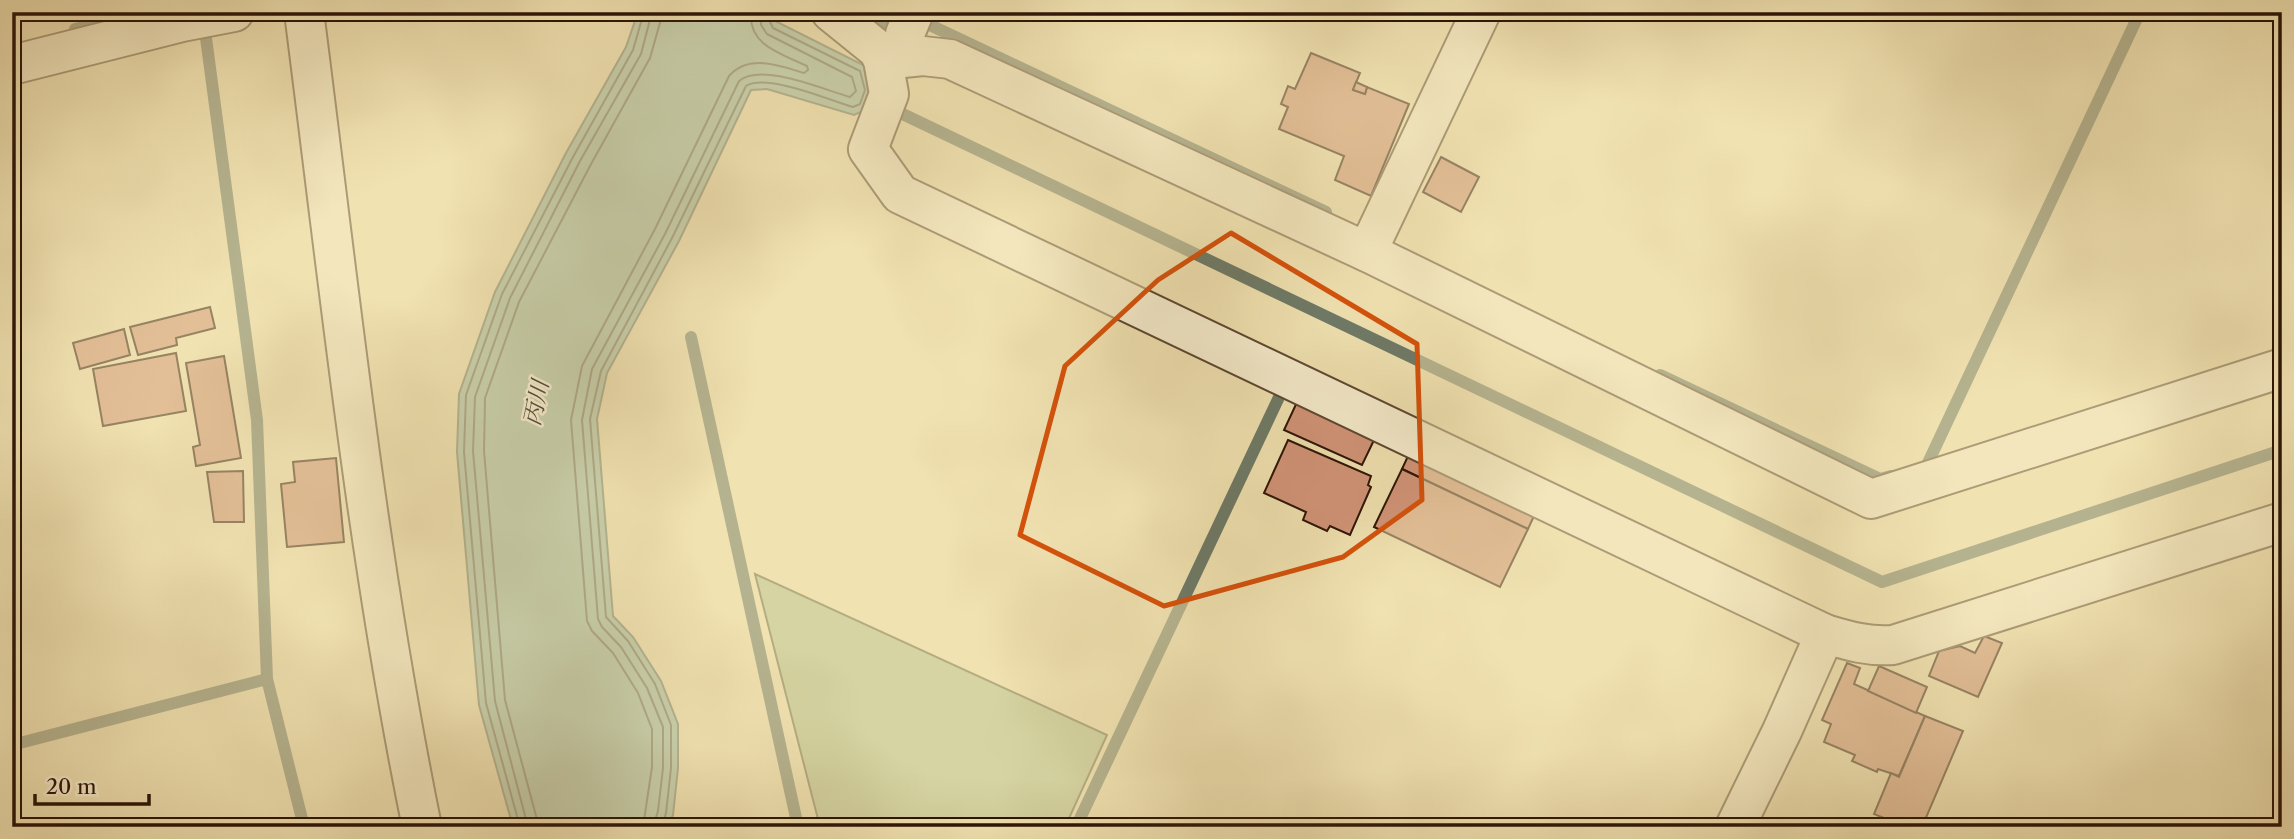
<svg xmlns="http://www.w3.org/2000/svg" width="2294" height="839" font-family="'Libre Caslon Text','Noto Serif JP',serif">
	<style>
		.green { fill: #b4c490; stroke: #706c4b; stroke-width: 2 }
		.water { fill: #9bbea8; stroke: #6e7a67; stroke-width: 2 }
		.lines { fill: none; stroke-linecap: round; stroke-linejoin: round }
		.shore { stroke: #636857; stroke-width: 2 }
		.stream { stroke: #6e7a67; stroke-width: 12 }
		.building { fill: #d29478; stroke: #2b1306; stroke-width: 2 }
		.minor-casing { stroke: #5c4731; stroke-width: 42 }
		.minor { stroke: #f6eccc; stroke-width: 38 }
		.marked { fill: none; stroke: #d5520b; stroke-width: 5; stroke-linejoin: round }
		.labels { text-anchor: middle; dominant-baseline: central; stroke-width: 5; stroke-linejoin: round; paint-order: stroke }
		.water-label { font-size: 23px; font-style: italic; fill: #524f3f; stroke: #f6eccc }
	</style>
	<rect width="100%" height="100%" fill="#f1e2b1"/>
	<filter id="stains"><feTurbulence type="fractalNoise" baseFrequency=".00286" numOctaves="4"/><feColorMatrix values="0 0 0 0 .2 0 0 0 0 .09 0 0 0 0 .02 0 0 0 .5 -.17"/></filter>
	<radialGradient id="worn" r=".72"><stop offset=".6" stop-color="#630" stop-opacity="0"/><stop offset="1" stop-color="#630" stop-opacity=".3"/></radialGradient>
	<path class="green" d="M755,574L1107,735L1065,827H820Z"/>
	<path class="water" d="M638,12H777V22L867,67L873,91L865,110L854,115L767,89L751,90L679,241L607,373L597,419L613,616L633,637L661,681L678,724V768L673,815L668,827H513L479,705L457,452L459,394L495,292L566,153L626,47Z"/>
	<g class="lines">
		<g class="shore">
			<path d="M520,827L486,703L464,452L466,395L502,294L573,157L633,50L644,12"/>
			<path d="M528,827L495,701L473,451L475,397L510,298L580,161L641,54L652,12"/>
			<path d="M539,827L505,700L484,451L485,398L519,302L590,166L650,58L663,12"/>
			<path d="M643,827L652,767V729L638,693L613,653L592,631L587,621L571,420L582,366L655,229L729,76C749,53 780,66 804,73L808,70L807,66C782,54 748,46 751,12"/>
			<path d="M653,827L658,811L663,768V727L647,688L621,647L602,627L598,619L582,420L592,369L665,234L739,81C761,62 824,90 850,97L856,91L852,77L767,34L761,25V12"/>
			<path d="M662,827L666,813L671,768V725L655,684L628,641L606,617L590,419L601,371L672,238L746,86C766,73 829,100 853,107L860,104L865,90L860,71L773,28L770,22V12"/>
		</g>
		<g class="stream">
			<path d="M915,18L1326,212"/>
			<path d="M204,23L257,420L267,679L304,827"/>
			<path d="M75,29L143,12"/>
			<path d="M873,42L890,12"/>
			<path d="M888,107L1882,582L2282,450"/>
			<path d="M691,337L798,827"/>
			<path d="M1660,375L1880,479L1891,476"/>
			<path d="M1926,467L2140,12"/>
			<path d="M12,745L267,679"/>
			<path d="M1076,827L1280,395"/>
		</g>
	</g>
	<g class="building">
		<path d="M1311,53L1360,73L1353,90L1365,94L1367,87L1409,104L1371,196L1335,180L1344,156L1279,129L1288,107L1281,104L1288,86L1295,89Z"/>
		<path d="M1356,82L1367,87L1365,94L1353,90Z"/>
		<path d="M1441,157L1479,177L1461,212L1423,192Z"/>
		<path d="M210,307L215,328L176,338L177,345L138,355L130,327Z"/>
		<path d="M124,329L130,355L80,369L73,343Z"/>
		<path d="M176,353L186,411L103,426L93,369Z"/>
		<path d="M224,356L241,458L196,466L193,447L200,445L186,363Z"/>
		<path d="M1298,400L1376,436L1362,465L1284,430Z"/>
		<path d="M1288,440L1371,476L1368,485L1371,487L1350,535L1330,526L1327,531L1303,520L1306,512L1264,493Z"/>
		<path d="M1408,456L1534,516L1528,529L1402,469Z"/>
		<path d="M336,458L344,542L287,547L281,484L295,482L293,462Z"/>
		<path d="M1402,469L1528,529L1500,587L1374,527Z"/>
		<path d="M243,471L244,522H214L207,472Z"/>
		<path d="M1984,636L2002,643L1978,697L1929,676L1939,651L1960,646L1975,653Z"/>
		<path d="M1847,663L1860,668L1854,684L1925,716L1899,776L1878,769L1877,772L1852,761L1855,755L1824,742L1831,724L1822,720Z"/>
		<path d="M1879,666L1927,687L1916,713L1868,691Z"/>
		<path d="M1925,716L1963,731L1922,827H1905L1874,814L1891,773L1899,777Z"/>
		<path d="M1881,817L1904,827H1877Z"/>
	</g>
	<g class="lines">
		<defs>
			<g id="minor">
				<path d="M304,12C339,285 367,558 422,827"/>
				<path d="M831,12L878,50L883,60L889,94L868,149L900,194L1825,634C1849,641 1869,647 1893,645L2282,522"/>
				<path d="M908,57L905,34L914,12"/>
				<path d="M883,60L923,56L950,59L1367,252L1481,12"/>
				<path d="M12,65L182,22L234,12"/>
				<path d="M1367,252L1871,499L2282,368"/>
				<path d="M1735,827L1782,731L1825,634"/>
			</g>
		</defs>
		<use href="#minor" class="minor-casing"/>
		<use href="#minor" class="minor"/>
	</g>
	<path d="M0 0H2294V839H0ZM1231,233L1417,344L1422,500L1343,557L1164,606L1020,535L1065,366L1158,280Z" fill="#f1e2b1" fill-opacity=".55" fill-rule="evenodd"/>
	<path class="marked" d="M1231,233L1417,344L1422,500L1343,557L1164,606L1020,535L1065,366L1158,280Z"/>
	<g class="labels">
		<g class="water-label">
			<text transform="translate(536 403) rotate(-78)">丙川</text>
		</g>
	</g>
	<rect width="2294" height="839" fill="none" stroke="#f1e2b1" stroke-width="42"/>
	<rect x="14" y="14" width="2266" height="811" fill="none" stroke="#2b1306" stroke-width="3.5"/>
	<rect x="21" y="21" width="2252" height="797" fill="none" stroke="#2b1306" stroke-width="2"/>
	<path d="M35 794v10h114v-10" fill="none" stroke="#2b1306" stroke-width="3.5"/>
	<text x="46" y="794" font-size="21" fill="#2b1306" stroke="#f6eccc" stroke-width="5" paint-order="stroke">20 m</text>
	<rect width="100%" height="100%" filter="url(#stains)"/>
	<rect width="100%" height="100%" fill="url(#worn)"/>
</svg>
